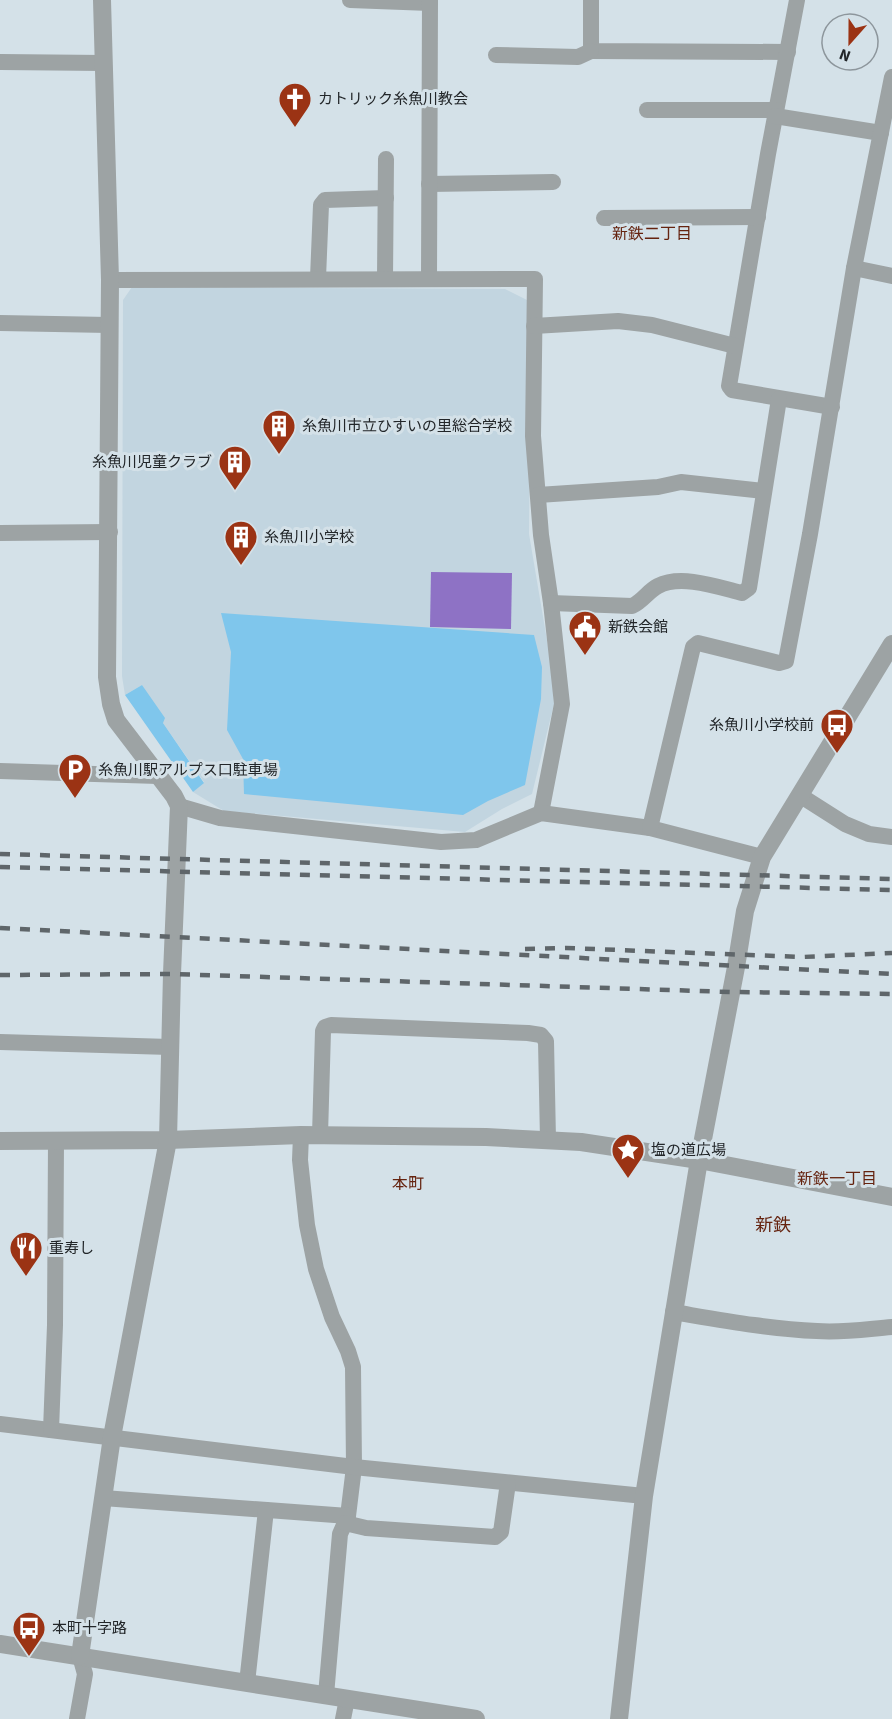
<svg xmlns="http://www.w3.org/2000/svg" width="892" height="1719" font-family="'Source Sans 3','Noto Sans JP',sans-serif">
	<style>
		.built { fill: #c2d5e0 }
		.green { fill: #7fc6ec }
		.water { fill: #8e72c5 }
		.lines { fill: none; stroke-linecap: round; stroke-linejoin: round }
		.minor { stroke: #9da3a4; stroke-width: 16 }
		.tertiary { stroke: #9da3a4; stroke-width: 18 }
		.rail { stroke: #5f666a; stroke-width: 4.5; stroke-dasharray: 10 10; stroke-linecap: butt }
		.labels { text-anchor: middle; dominant-baseline: central; stroke-width: 6; stroke-linejoin: round; paint-order: stroke }
		.poi-label { font-size: 15px; fill: #222629; stroke: #d4e1e8; text-anchor: start }
		.neighbourhood-label { font-size: 16px; fill: #65230f; stroke: #d4e1e8 }
		.quarter-label { font-size: 18px; fill: #65230f; stroke: #d4e1e8 }
	</style>
	<rect width="100%" height="100%" fill="#d4e1e8"/>
	<path class="built" d="M132,287L505,289L531,302L529,534L551,664L554,704L532,794L502,809L465,832L224,811L193,792L204,782L163,723L142,685L125,695L122,676L123,300Z"/>
	<g class="green">
		<path d="M221,613L534,635L542,667L541,699L525,785L488,801L463,815L244,794L243,759L227,730L231,652Z"/>
		<path d="M142,685L165,718L163,723L204,783L193,792L125,695Z"/>
	</g>
	<path class="water" d="M431,572L512,573L511,629L430,627Z"/>
	<g class="lines">
		<g class="minor">
			<path d="M350,0L430,3"/>
			<path d="M591,0V51L788,52"/>
			<path d="M797,0L768,154L729,386L732,390L832,407"/>
			<path d="M496,55L578,57L591,51"/>
			<path d="M0,62L104,63"/>
			<path d="M647,110H776"/>
			<path d="M775,116L881,133"/>
			<path d="M429,184L553,182"/>
			<path d="M604,218L758,217"/>
			<path d="M854,268L892,276"/>
			<path d="M318,278L321,205L325,200L386,198"/>
			<path d="M385,278L386,159"/>
			<path d="M429,278L430,0"/>
			<path d="M110,280L535,279L533,436L541,535L551,603L562,704L541,813"/>
			<path d="M0,323L109,325"/>
			<path d="M534,326L618,321L652,325L735,346"/>
			<path d="M538,495L658,487L681,482L764,491"/>
			<path d="M0,533L110,532"/>
			<path d="M551,603L632,606C643,601 648,591 658,586C681,574 718,587 742,593L749,588L779,399"/>
			<path d="M0,771L158,776"/>
			<path d="M801,796L845,824L869,834L892,837"/>
			<path d="M179,806L220,818L441,842L476,840L541,813L650,828L762,857"/>
			<path d="M650,828L693,647L698,643L779,663L786,661L810,534L854,268L892,77"/>
			<path d="M0,1042L170,1047"/>
			<path d="M301,1135L300,1160L307,1225L316,1269L332,1317L348,1351L353,1367L354,1467L348,1516L340,1534L326,1695"/>
			<path d="M320,1135L323,1031L325,1027L331,1025L528,1033L541,1035L546,1041L548,1140"/>
			<path d="M673,1312C721,1320 769,1329 817,1331C842,1333 867,1329 892,1327"/>
			<path d="M0,1424L354,1467L644,1496"/>
			<path d="M51,1430L55,1325L56,1140"/>
			<path d="M103,1498L348,1516"/>
			<path d="M345,1523L366,1528L495,1537L501,1532L508,1483"/>
			<path d="M247,1683L266,1510"/>
			<path d="M77,1719L85,1674L80,1656"/>
			<path d="M343,1719L347,1699"/>
		</g>
		<g class="tertiary">
			<path d="M0,1141L168,1140L301,1135L486,1137L581,1142L699,1160L892,1197"/>
			<path d="M0,1644L476,1719"/>
			<path d="M80,1656L112,1437L168,1140L172,974L179,806L174,796L116,720L111,704L107,677L110,280L102,0"/>
			<path d="M619,1719L644,1496L699,1160L736,967L745,911L762,857L892,644"/>
		</g>
		<g class="rail">
			<path d="M0,854L892,879"/>
			<path d="M0,867L892,890"/>
			<path d="M0,928L892,974"/>
			<path d="M525,949L566,948L802,957L892,953"/>
			<path d="M0,975L172,974L731,992L892,994"/>
		</g>
	</g>
	<defs>
		<symbol id="church-pin" viewBox="-11 -11 22 30"><path d="M0 17L-7.5 6A9.5 9.5 0 1 1 7.5 6Z" fill="#9b3314" stroke="#d4e1e8"/><path d="M-1.2-6h2.4v3.5h3.3v2.4h-3.3V6h-2.4V-.1h-3.3v-2.4h3.3Z" fill="#fff"/></symbol>
		<symbol id="building-pin" viewBox="-11 -11 22 30"><path d="M0 17L-7.5 6A9.5 9.5 0 1 1 7.5 6Z" fill="#9b3314" stroke="#d4e1e8"/><path d="M-4-6H4V6H1V3H-1V6H-4ZM-2.5-4.3h1.7v1.8h-1.7ZM.8-4.3h1.7v1.8H.8ZM-2.5-1h1.7V.8h-1.7ZM.8-1h1.7V.8H.8Z" fill="#fff"/></symbol>
		<symbol id="civic-pin" viewBox="-11 -11 22 30"><path d="M0 17L-7.5 6A9.5 9.5 0 1 1 7.5 6Z" fill="#9b3314" stroke="#d4e1e8"/><path d="M-.6-6.5H3V-4.5H.6V-3L4-1V1h2V6H-6V1h2V-1L-.6-3ZM-1.2 2.5V6h2.4V2.5Z" fill="#fff"/></symbol>
		<symbol id="bus-pin" viewBox="-11 -11 22 30"><path d="M0 17L-7.5 6A9.5 9.5 0 1 1 7.5 6Z" fill="#9b3314" stroke="#d4e1e8"/><path d="M-5-6H5V4H4V6H2V4H-2V6H-4V4H-5ZM-3.5-4V0h7V-4ZM-3.5 1.2v1.5H-2V1.2ZM2 1.2v1.5H3.5V1.2Z" fill="#fff"/></symbol>
		<symbol id="parking-pin" viewBox="-11 -11 22 30"><path d="M0 17L-7.5 6A9.5 9.5 0 1 1 7.5 6Z" fill="#9b3314" stroke="#d4e1e8"/><path d="M-3.5-5.5H1a3.5 3.5 0 0 1 0 7H-1V5.5H-3.5ZM-1-3.4V-.6H.8a1.4 1.4 0 0 0 0-2.8Z" fill="#fff"/></symbol>
		<symbol id="sight-pin" viewBox="-11 -11 22 30"><path d="M0 17L-7.5 6A9.5 9.5 0 1 1 7.5 6Z" fill="#9b3314" stroke="#d4e1e8"/><path d="M0-6L1.8-2.2L6-1.7L2.9 1.2L3.7 5.4L0 3.3L-3.7 5.4L-2.9 1.2L-6-1.7L-1.8-2.2Z" fill="#fff"/></symbol>
		<symbol id="restaurant-pin" viewBox="-11 -11 22 30"><path d="M0 17L-7.5 6A9.5 9.5 0 1 1 7.5 6Z" fill="#9b3314" stroke="#d4e1e8"/><path d="M-5-6h1v4h1v-4h1v4h1v-4h1v5L-1.5 .5V6h-2V.5L-5-1ZM5-6V6H3V1.5H1.5Q1.5-4 5-6Z" fill="#fff"/></symbol>
	</defs>
	<g fill-rule="evenodd">
		<use href="#church-pin" x="276" y="80" width="38" height="52"/>
		<use href="#building-pin" x="260" y="407" width="38" height="52"/>
		<use href="#building-pin" x="216" y="443" width="38" height="52"/>
		<use href="#building-pin" x="222" y="518" width="38" height="52"/>
		<use href="#civic-pin" x="566" y="608" width="38" height="52"/>
		<use href="#bus-pin" x="818" y="706" width="38" height="52"/>
		<use href="#parking-pin" x="56" y="751" width="38" height="52"/>
		<use href="#sight-pin" x="609" y="1131" width="38" height="52"/>
		<use href="#restaurant-pin" x="7" y="1229" width="38" height="52"/>
		<use href="#bus-pin" x="10" y="1609" width="38" height="52"/>
	</g>
	<g class="labels">
		<g class="poi-label">
			<text x="318" y="99">カトリック糸魚川教会</text>
			<text x="302" y="426">糸魚川市立ひすいの里総合学校</text>
			<text x="212" y="462" text-anchor="end">糸魚川児童クラブ</text>
			<text x="264" y="537">糸魚川小学校</text>
			<text x="608" y="627">新鉄会館</text>
			<text x="814" y="725" text-anchor="end">糸魚川小学校前</text>
			<text x="98" y="770">糸魚川駅アルプス口駐車場</text>
			<text x="651" y="1150">塩の道広場</text>
			<text x="49" y="1248">重寿し</text>
			<text x="52" y="1628">本町十字路</text>
		</g>
		<g class="neighbourhood-label">
			<text x="652" y="234">新鉄二丁目</text>
			<text x="837" y="1179">新鉄一丁目</text>
			<text x="408" y="1184">本町</text>
		</g>
		<g class="quarter-label">
			<text x="773" y="1225">新鉄</text>
		</g>
	</g>
	<g transform="translate(850 42) rotate(201)"><circle r="28" fill="#d4e1e8" stroke="#8d969c" stroke-width="1.5"/>
	<path d="M0-4.5L10 22L0 15L-10 22Z" fill="#9b3314"/>
	<text y="-9" font-size="16" font-weight="bold" text-anchor="middle" fill="#222629">N</text>
	</g>
</svg>
